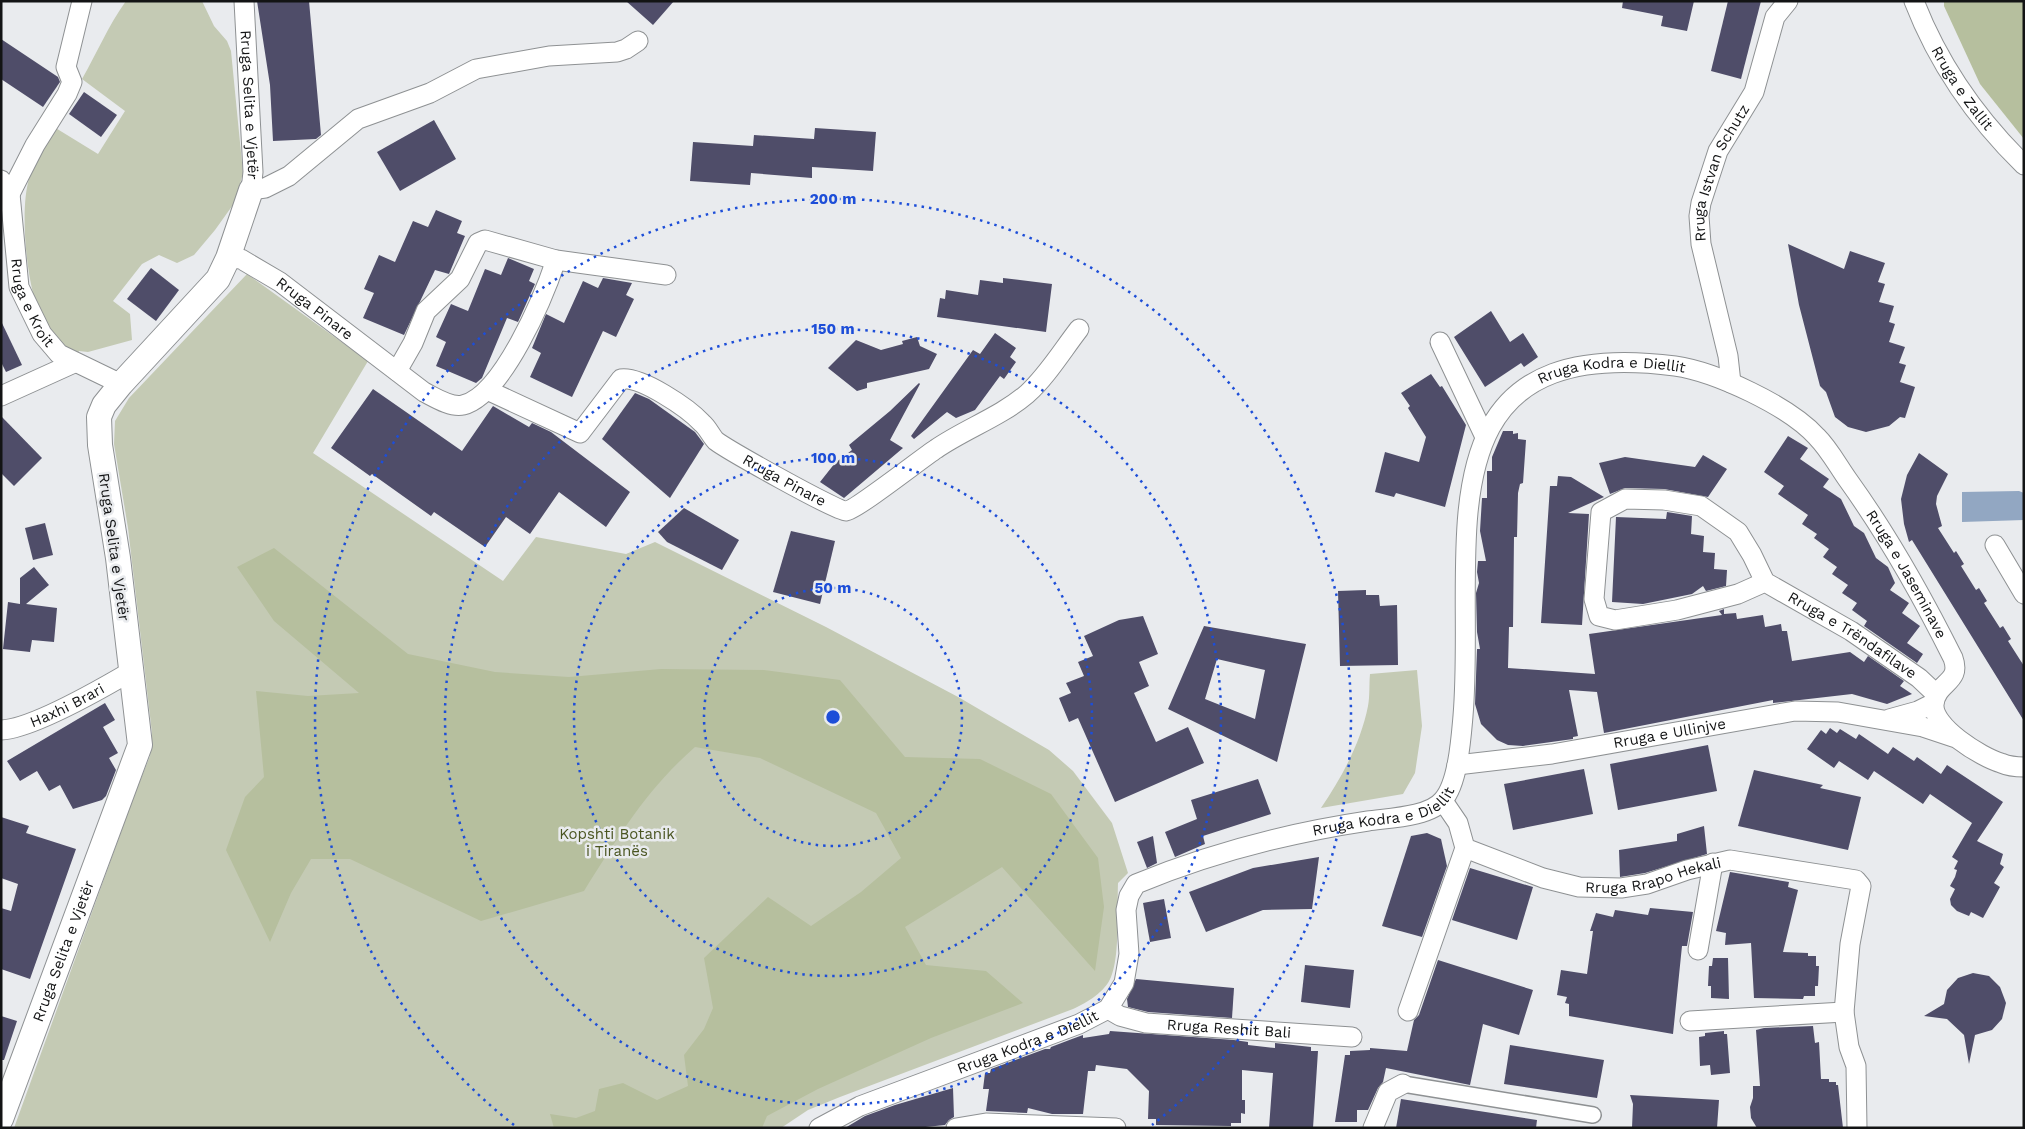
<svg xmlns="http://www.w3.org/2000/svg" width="2025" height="1129" font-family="'Work Sans',sans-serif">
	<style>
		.green { fill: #c4cab4 }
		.forest { fill: #b6bf9e }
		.water { fill: #92a7c2 }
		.building { fill: #4f4d69; fill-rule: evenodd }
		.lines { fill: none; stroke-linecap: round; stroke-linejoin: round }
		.pedestrian-casing { stroke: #8e9193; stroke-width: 18 }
		.minor-casing { stroke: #8e9193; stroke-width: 21 }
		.tertiary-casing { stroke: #8e9193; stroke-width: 26 }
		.pedestrian { stroke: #fff; stroke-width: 15 }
		.minor { stroke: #fff; stroke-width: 19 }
		.tertiary { stroke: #fff; stroke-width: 24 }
		.ring { fill: none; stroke: #1d4ed8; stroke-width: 2.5; stroke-dasharray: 2.5 5 }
		.labels { text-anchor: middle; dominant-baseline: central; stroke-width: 5; stroke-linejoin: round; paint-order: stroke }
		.street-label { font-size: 15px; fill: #131415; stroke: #e9ebee }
		.park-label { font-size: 15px; fill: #4a5521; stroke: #e9ebee }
		.centre { fill: #1d4ed8; stroke: #e9ebee; stroke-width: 2.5 }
		.ring-label { font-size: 15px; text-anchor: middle; font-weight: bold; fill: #1d4ed8; stroke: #e9ebee; stroke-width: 5; stroke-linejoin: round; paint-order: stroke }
	</style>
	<rect width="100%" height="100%" fill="#e9ebee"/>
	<g class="green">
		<path d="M126,1H202L214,26L227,41L231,51L243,173L235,202L215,230L194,255L177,263L159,255L142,264L113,301L130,314L132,340L88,352L79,351L76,358C66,347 52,337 44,324C27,294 19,212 29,179C34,161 44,143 54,127L98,154L125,111L82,79C97,53 108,26 126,1Z"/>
		<path d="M247,274L368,361L313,453L503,581L536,537L626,554L655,542L826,627L960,698L1049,750L1073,771L1112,823L1128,873L1118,883C1117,908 1120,955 1111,977C1105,992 1088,1002 1073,1009L840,1097L808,1110L781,1128H14L134,796L150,756L152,733L128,528L114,444L115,421L129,398Z"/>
		<path d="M1417,670L1422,726L1415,773L1403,794L1321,808C1342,777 1361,742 1368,706C1370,696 1369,684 1370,674Z"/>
	</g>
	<g class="forest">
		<path d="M1944,1H2024V139L1980,84L1944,6Z"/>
		<path d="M274,548L408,654L495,672L569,677L661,669L764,670L840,680L905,757L980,759L1051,794L1098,858L1104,907L1095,971L1002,867L905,927L926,965L986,971L1023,1003L931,1038L818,1089L767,1116L762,1128H554L550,1114L576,1118L595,1111L599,1089L623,1083L657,1100L688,1086L684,1055L704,1029L713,1008L704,958L768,897L811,926L861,892L901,858L876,813L760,758L695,747C646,790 618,837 584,891L481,921L350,859H311L291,893L270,942L226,850L245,797L264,777L256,691L308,696L359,693L274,621L237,567Z"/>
	</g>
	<path class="water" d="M2019,491L2024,493V520L1962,522V492Z"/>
	<g class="building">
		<path d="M257,1H309L321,135L316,139L273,141L270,85Z"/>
		<path d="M626,1H674L653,25Z"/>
		<path d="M1623,1H1694L1687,31L1661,26L1663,16L1622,8Z"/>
		<path d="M1728,1H1761L1741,79L1711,71Z"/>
		<path d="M1,39L58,77L60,82L43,107L1,79Z"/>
		<path d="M84,92L117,115L101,137L69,114Z"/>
		<path d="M434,120L456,159L400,191L377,152Z"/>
		<path d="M815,128L876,132L873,171L812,167V178L751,173L750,185L690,181L693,142L753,146L754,135L814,139Z"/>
		<path d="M436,210L462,221L457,233L465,236L449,274L435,270L404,335L363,318L374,293L364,289L379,255L395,262L413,221L428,227Z"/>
		<path d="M1788,244L1844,269L1850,251L1885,263L1878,282L1885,284L1879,302L1894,306L1889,322L1895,324L1889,342L1905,347L1899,363L1906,365L1900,382L1915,387L1905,418L1900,417L1889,426L1866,432L1848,427L1835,417L1826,392L1820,386L1799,305Z"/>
		<path d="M508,258L534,269L529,281L535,284L518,322L507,318L482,378L476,383L436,366L446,342L436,337L451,304L468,311L485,269L501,275Z"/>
		<path d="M151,268L179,290L156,321L127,299Z"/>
		<path d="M603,278L632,283L626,295L634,299L616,337L603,331L572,397L530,377L541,353L532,348L546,314L564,323L583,281L598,288Z"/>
		<path d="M1003,278L1052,284L1046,332L937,317L940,298L945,299L946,290L978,295L980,280L1003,283Z"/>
		<path d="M1491,311L1510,342L1523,333L1538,357L1524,367L1521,363L1485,387L1454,337Z"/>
		<path d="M1,321L22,365L6,372L1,362Z"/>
		<path d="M995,333L1016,348L1010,357L1016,362L1004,379L1000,376L975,410L956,418L947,412L914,439L911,436L973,350L980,354Z"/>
		<path d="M917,337L920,346L937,354L929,369L867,383V388L857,391L828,368L856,340L881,350L903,344L902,341Z"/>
		<path d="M1431,374L1440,387L1442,386L1466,425L1445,507L1396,493L1394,497L1375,492L1385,452L1419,462L1426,437L1408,408L1410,406L1401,393Z"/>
		<path d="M919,383L920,384L890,440L903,448L844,498L820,482L835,463L852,450L849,445L890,411Z"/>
		<path d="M373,389L462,451L493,406L529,427L532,423L551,432L630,492L606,527L559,492L530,534L506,517L485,547L434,512L431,516L372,474L370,476L331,448Z"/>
		<path d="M635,393L649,399L695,432L704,444L670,498L602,439Z"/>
		<path d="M1,416L42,458L14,486L1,473Z"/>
		<path d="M1503,431H1513V434L1518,433V439L1526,440L1523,483L1520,484L1518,493L1517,537H1514L1513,627H1509L1508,668L1595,674L1589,634L1722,615L1719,611L1724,609V614L1736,613L1737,619L1763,615L1765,627L1781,624L1782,631H1787L1792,661L1850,652L1864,662L1868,656L1904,681L1900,686L1912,694L1887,704L1852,694L1773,703V700L1604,733L1597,692L1569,690L1578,736L1573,737V739L1523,746L1508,745L1497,740L1481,724L1475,704L1477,649H1480L1477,632L1476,593L1479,583L1477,572L1478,561H1486L1480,531L1482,498H1487V471H1492V457Z"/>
		<path d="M1788,436L1808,448L1800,459L1829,479L1823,487L1841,499L1854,526L1864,533L1876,558L1888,567L1895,583L1890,590L1909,603L1902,613L1920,626L1907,643L1923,654L1917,663L1864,626L1867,621L1852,610L1857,603L1842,593L1848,585L1832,574L1837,567L1823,557L1829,549L1814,538L1817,534L1802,524L1808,515L1778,494L1784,486L1764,472Z"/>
		<path d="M1919,453L1948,474L1937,496L1936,504L1942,526L1938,528L1954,553L1956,551L1964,564L1961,566L1976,590L1979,588L1987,601L1984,603L2000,628L2003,626L2011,639L2008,641L2024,666V721L1912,540L1909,542L1904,524L1901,499L1907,475Z"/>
		<path d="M1703,455L1727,469L1708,497L1664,489L1625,488L1610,494L1599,463L1625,457L1695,467Z"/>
		<path d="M1558,476L1571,477L1604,497L1568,513L1589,514L1582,625L1541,623L1550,486H1557Z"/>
		<path d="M684,508L739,540L722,570L667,542L658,532Z"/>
		<path d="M1667,512L1692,516L1691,534L1704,536L1703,552L1715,553L1714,569L1727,570L1726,586L1706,591L1703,586L1692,594L1643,604L1612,602L1616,517L1666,519Z"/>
		<path d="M45,523L53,555L33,560L25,528Z"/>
		<path d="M791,531L835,541L820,604L773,592Z"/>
		<path d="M34,567L49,585L26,604L57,608L54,642L32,640L30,652L3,649L8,602L20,604V578Z"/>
		<path d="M1366,590V595H1379L1380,606L1397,605L1398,665L1340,666L1338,591Z"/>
		<path d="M1143,616L1158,654L1139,662L1149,686L1134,693L1156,742L1188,727L1204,763L1115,802L1078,718L1069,722L1059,698L1071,693L1066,683L1084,676L1078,662L1093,656L1084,636L1119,620Z"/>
		<path d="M1204,626L1306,644L1277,762L1168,709ZM1217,659L1265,670L1255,719L1205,699Z"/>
		<path d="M105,703L115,720L103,727L118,753L109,758L116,770L106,796L102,800L73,809L60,785L49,791L37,771L20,781L7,761Z"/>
		<path d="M1830,728L1837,733L1840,729L1856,739L1859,734L1888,754L1893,747L1914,761L1917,757L1941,774L1947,765L2003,802L1977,841L2003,854L2000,864L2004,867L1994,883L2000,887L1983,918L1971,912L1969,916L1957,911L1951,905L1950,899L1955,889L1950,886L1955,877L1957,870L1954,869L1958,861L1952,857L1972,823L1930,794L1923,804L1874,771L1868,780L1839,761L1834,768L1807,749L1821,730L1826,734Z"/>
		<path d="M1708,745L1717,791L1618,810L1610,764Z"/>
		<path d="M1584,769L1593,814L1513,830L1504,784Z"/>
		<path d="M1754,770L1823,785L1820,788L1861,797L1848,850L1738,826Z"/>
		<path d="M1258,779L1271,814L1203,836L1205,844L1175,857L1165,832L1197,819L1191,800Z"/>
		<path d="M1,817L29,826L26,833L76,849L30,979L1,969V908L11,911L18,884L1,878Z"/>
		<path d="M1704,826L1707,854L1645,873L1620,877L1619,850L1677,841V834Z"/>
		<path d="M1427,833L1441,839L1447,866L1422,937L1382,926L1411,836Z"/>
		<path d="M1153,836L1157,863L1147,868L1137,842Z"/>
		<path d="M1319,857L1312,909L1263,910L1206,932L1189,892L1253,868Z"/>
		<path d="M1470,868L1533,887L1517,940L1452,920Z"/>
		<path d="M1730,872L1789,882L1788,887L1798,890L1783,952L1808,953V956H1816V966H1819L1818,986H1815V996H1804L1803,999L1754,998L1751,943L1725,945L1726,933L1716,931Z"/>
		<path d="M1164,899L1171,938L1150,942L1143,903Z"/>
		<path d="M1650,908L1693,912L1687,946H1682L1673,1034L1569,1016V1004L1565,1003L1567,997L1557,995L1561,970L1587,974L1593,931H1590L1596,913L1613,917L1615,910L1648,915Z"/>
		<path d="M1713,958H1728L1729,999L1711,998V986H1708L1709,966H1712Z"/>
		<path d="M1438,960L1533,990L1519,1035L1483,1024L1470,1085L1386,1068L1383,1082L1378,1088L1368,1110H1357V1122H1335L1345,1055H1350V1051L1370,1050V1048L1407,1051L1414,1020L1419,1015Z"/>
		<path d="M1305,965L1354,970L1350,1008L1301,1002Z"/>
		<path d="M1973,973L1989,976L2000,987L2006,1003L2002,1019L1992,1030L1975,1035L1969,1064L1964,1035L1947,1019L1924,1016L1944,1004L1947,990L1958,978Z"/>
		<path d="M1136,979L1234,988L1232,1018L1148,1012L1128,1007L1127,999Z"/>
		<path d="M1,1016L17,1021L4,1060H1Z"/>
		<path d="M1813,1026L1815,1043L1819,1042L1821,1079H1829V1082H1836V1085H1838L1843,1128H1757L1751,1118L1750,1107L1753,1098V1086H1760L1756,1030L1764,1028Z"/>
		<path d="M1110,1031L1234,1040L1248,1042V1045L1275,1048V1043L1311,1047V1051H1318L1313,1128H1269L1273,1073L1242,1070V1100H1245V1114L1241,1113V1123H1231V1126L1156,1125V1119H1148L1149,1091L1127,1069L1096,1065L1095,1071H1088L1083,1114H1052L1028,1108L1027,1113L986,1111L989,1089H983L985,1073H990L991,1069L1045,1049H1050L1051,1047L1072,1039L1083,1035V1038L1109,1034Z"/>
		<path d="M1724,1031V1034H1727L1730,1073L1711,1075L1710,1065L1700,1066L1699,1037L1705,1036V1033Z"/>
		<path d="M1510,1045L1604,1060L1597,1098L1504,1084Z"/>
		<path d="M953,1088L954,1117L949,1120L945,1125L916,1128H845L865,1116L895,1105Z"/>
		<path d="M1630,1095L1719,1100L1717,1128H1632L1633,1104Z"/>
		<path d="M1401,1099L1537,1120L1536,1128H1396Z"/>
	</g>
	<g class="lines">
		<defs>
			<path id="pedestrian" d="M1403,1084L1593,1115"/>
			<g id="minor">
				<path id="s1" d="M244,1L253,172L251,190L265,188L289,176L358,119L430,93L476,69L549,56L617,52L626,49L638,41"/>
				<path id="s2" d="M1914,1C1938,63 1977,119 2024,165"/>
				<path id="s3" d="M1,180L10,194L19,287L42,334L59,354L121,384"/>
				<path d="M10,194L35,145L67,94L72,82L66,67L82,1"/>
				<path id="s4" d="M228,258L241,259L280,282L424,392C434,397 451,408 463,405C503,395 544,296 556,260"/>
				<path d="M1440,342L1485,437"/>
				<path d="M397,371L413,343L426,311L460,279L478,243L485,240L556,260L666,275"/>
				<path id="s5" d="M1731,383L1728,356L1701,244L1699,216L1701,203L1718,151L1754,92L1775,17L1788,1"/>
				<path id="s6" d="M487,390L580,433L621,379C641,376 688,408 702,423C708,428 711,436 716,441C728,450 836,511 846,511C856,510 922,458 936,449C965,429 1000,417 1027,394C1047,376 1062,351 1079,329"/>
				<path d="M1,396L74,363"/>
				<path d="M1995,545L2024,594"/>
				<path id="s7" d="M1765,582L1738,594L1677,610L1615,620L1599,616L1594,599L1601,512L1625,499L1664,500L1701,506L1738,532L1752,555L1765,582L1851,631L1919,678L1936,694"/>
				<path d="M1889,719L1918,711L1934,703"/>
				<path id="s8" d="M1,730C32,729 101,689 130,672"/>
				<path id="s9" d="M1457,765L1552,754L1795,711L1838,712L1923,727L1953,737"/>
				<path id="s10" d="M1443,801L1458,823L1465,848L1543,878L1579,887L1621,888L1647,884L1687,870L1730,860L1856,880L1861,886L1850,944L1844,1012L1849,1047L1856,1066L1857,1128"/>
				<path d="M1698,950L1713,863"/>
				<path id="s11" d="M1108,1009L1120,1016L1146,1023L1352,1037"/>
				<path d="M1408,1011L1465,848"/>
				<path d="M1690,1021L1844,1012"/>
				<path id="s12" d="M819,1128L860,1106L1079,1024L1108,1009L1124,983L1129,954L1126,910L1129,896L1136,884C1211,853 1288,833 1368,821C1388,818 1430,817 1443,800C1458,783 1461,739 1463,716C1477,548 1413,332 1675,366C1716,372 1789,406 1817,437C1829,449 1838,466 1848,480C1889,537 1922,596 1953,658C1962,683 1937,681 1934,704C1932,727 1981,757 2001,763C2008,766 2016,767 2024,767"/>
				<path d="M956,1128L986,1123L1116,1128"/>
				<path d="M1373,1128L1388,1092L1403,1084"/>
			</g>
			<g id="tertiary">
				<path id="s13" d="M1,1119L140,745L118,558L100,445L99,417L104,405L121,384L218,279L228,258L251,190"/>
			</g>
		</defs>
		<use href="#pedestrian" class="pedestrian-casing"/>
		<use href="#minor" class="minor-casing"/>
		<use href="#tertiary" class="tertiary-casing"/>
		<use href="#pedestrian" class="pedestrian"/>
		<use href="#minor" class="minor"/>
		<use href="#tertiary" class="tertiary"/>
	</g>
	<g class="ring">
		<circle cx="833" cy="717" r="129"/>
		<circle cx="833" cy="717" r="259"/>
		<circle cx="833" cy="717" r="388"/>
		<path d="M514 1125A518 518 0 1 1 1152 1125"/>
	</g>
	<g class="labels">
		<g class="street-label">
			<text stroke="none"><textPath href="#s2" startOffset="100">Rruga e Zallit</textPath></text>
			<text stroke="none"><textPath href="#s1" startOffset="104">Rruga Selita e Vjetër</textPath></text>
			<text stroke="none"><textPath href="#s5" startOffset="218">Rruga Istvan Schutz</textPath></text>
			<text stroke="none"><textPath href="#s3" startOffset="129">Rruga e Kroit</textPath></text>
			<text stroke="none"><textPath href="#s4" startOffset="102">Rruga Pinare</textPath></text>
			<text stroke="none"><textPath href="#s12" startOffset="1289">Rruga Kodra e Diellit</textPath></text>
			<text stroke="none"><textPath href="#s6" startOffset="366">Rruga Pinare</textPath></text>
			<text transform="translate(114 547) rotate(82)">Rruga Selita e Vjetër</text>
			<text stroke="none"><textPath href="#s12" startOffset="1678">Rruga e Jaseminave</textPath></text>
			<text stroke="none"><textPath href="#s7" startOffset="585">Rruga e Trëndafilave</textPath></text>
			<text stroke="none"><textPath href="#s8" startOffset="71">Haxhi Brari</textPath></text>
			<text stroke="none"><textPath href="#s9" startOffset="215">Rruga e Ullinjve</textPath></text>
			<text stroke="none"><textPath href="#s12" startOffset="705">Rruga Kodra e Diellit</textPath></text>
			<text stroke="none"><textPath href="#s10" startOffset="249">Rruga Rrapo Hekali</textPath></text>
			<text stroke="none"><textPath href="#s13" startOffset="179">Rruga Selita e Vjetër</textPath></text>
			<text stroke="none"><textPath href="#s11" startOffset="124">Rruga Reshit Bali</textPath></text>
			<text stroke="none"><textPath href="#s12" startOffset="226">Rruga Kodra e Diellit</textPath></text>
		</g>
		<g class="park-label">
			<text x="617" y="834">Kopshti Botanik<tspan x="617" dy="17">i Tiranës</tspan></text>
		</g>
	</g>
	<circle cx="833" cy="717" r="8" class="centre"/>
	<g class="ring-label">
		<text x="833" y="204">200 m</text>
		<text x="833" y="334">150 m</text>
		<text x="833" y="463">100 m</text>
		<text x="833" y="593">50 m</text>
	</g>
	<rect width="2025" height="1129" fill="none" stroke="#131415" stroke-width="5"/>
</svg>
